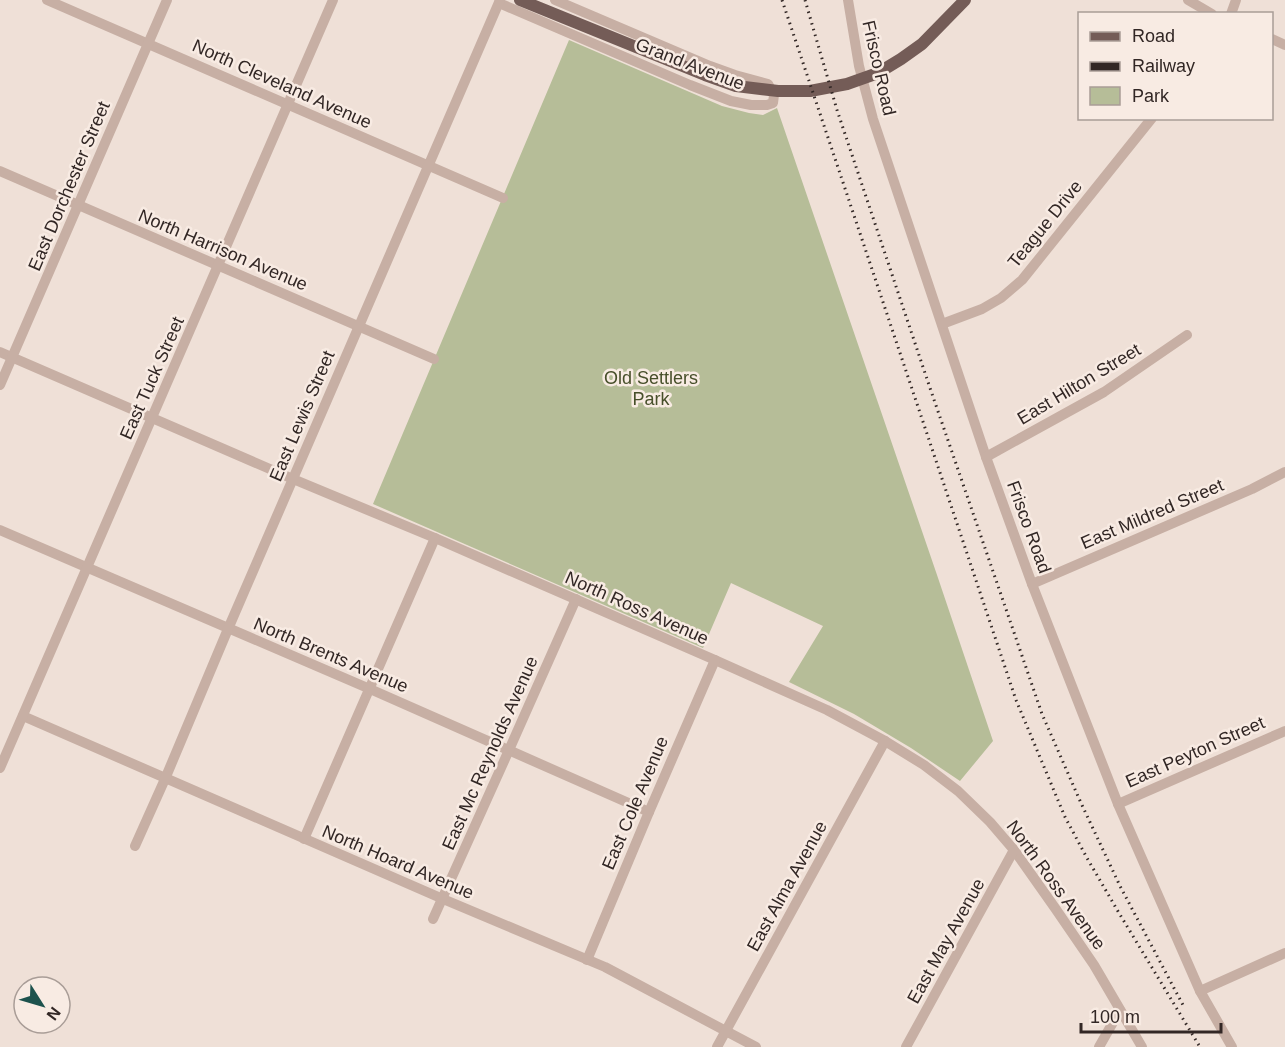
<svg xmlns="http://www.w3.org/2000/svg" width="1285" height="1047" font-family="Arial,sans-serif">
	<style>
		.green { fill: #b6bd98 }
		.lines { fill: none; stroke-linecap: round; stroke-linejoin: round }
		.minor { stroke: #c7afa4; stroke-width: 10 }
		.major { stroke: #745c57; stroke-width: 12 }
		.rail { stroke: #322725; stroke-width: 3; stroke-dasharray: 1.5 4.5; stroke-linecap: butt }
		.labels { text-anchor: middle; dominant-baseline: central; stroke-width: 5; stroke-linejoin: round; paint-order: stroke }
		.street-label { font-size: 18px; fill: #322725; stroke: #f8ebe3 }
		.park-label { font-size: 18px; fill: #474f2a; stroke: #f8ebe3 }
	</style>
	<rect width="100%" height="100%" fill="#efe0d7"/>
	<path class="green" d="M569,40L722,106L749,113L763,115L777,108L936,572L993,741L960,781L911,748L854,714L789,682L823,626L731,583L703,648L373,504Z"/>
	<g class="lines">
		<g class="minor">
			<path d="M47,0L503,198"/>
			<path d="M848,0L859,66L873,119L986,457L1032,584L1118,804L1200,991L1232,1047"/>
			<path d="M1188,0L1212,14"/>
			<path d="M499,3L690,85L731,101L751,105H767L773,103L774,95L768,84L735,75L710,66L555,0"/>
			<path d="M1231,14L1236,0"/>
			<path d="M1272,39L1285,45"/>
			<path d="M0,171L434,359"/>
			<path d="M942,324L982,309L1001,298L1022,280L1152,118"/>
			<path d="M0,352L293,479L435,538L715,660L827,710L885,741L924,765L958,791L990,822L1014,850L1055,908L1094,965L1142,1047"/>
			<path d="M0,385L167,0"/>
			<path d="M986,457L1104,392L1187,335"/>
			<path d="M0,530L370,689L649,812"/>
			<path d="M1032,584L1252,489L1285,472"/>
			<path d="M23,716L443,899L605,967L756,1047"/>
			<path d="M0,768L333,0"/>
			<path d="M1118,804L1285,731"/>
			<path d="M304,839L435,538"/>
			<path d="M135,846L165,779L228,629L500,0"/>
			<path d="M433,919L509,750L576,599"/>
			<path d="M587,960L649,812L715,660"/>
			<path d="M1200,991L1285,953"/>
			<path d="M717,1047L885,741"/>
			<path d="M906,1047L1014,850"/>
			<path d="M1099,1047L1120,1010"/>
		</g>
		<path class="major" d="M520,0L705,75L736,86L778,91H810L847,84L878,73L901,59L922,44L965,0"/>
		<g class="rail">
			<path d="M782,0L1016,700L1065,817L1087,858L1119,913L1200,1047"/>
			<path d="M805,0L837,110L930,388L1042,714L1081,803L1120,886L1184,1007"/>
		</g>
	</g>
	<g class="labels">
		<g class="street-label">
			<text transform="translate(690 64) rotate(21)">Grand Avenue</text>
			<text transform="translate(879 68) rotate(77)">Frisco Road</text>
			<text transform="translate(282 84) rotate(24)">North Cleveland Avenue</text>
			<text transform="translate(69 186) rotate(-67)">East Dorchester Street</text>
			<text transform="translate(1045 224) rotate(-51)">Teague Drive</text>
			<text transform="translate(223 250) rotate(23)">North Harrison Avenue</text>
			<text transform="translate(152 378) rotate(-66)">East Tuck Street</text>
			<text transform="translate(1079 384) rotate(-31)">East Hilton Street</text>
			<text transform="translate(302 416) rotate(-67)">East Lewis Street</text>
			<text transform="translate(1152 514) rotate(-23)">East Mildred Street</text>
			<text transform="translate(1029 527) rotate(70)">Frisco Road</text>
			<text transform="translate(637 608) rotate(24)">North Ross Avenue</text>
			<text transform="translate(331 655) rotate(23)">North Brents Avenue</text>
			<text transform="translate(1195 752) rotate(-24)">East Peyton Street</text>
			<text transform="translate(490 753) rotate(-66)">East Mc Reynolds Avenue</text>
			<text transform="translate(635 803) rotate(-67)">East Cole Avenue</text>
			<text transform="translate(398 862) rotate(23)">North Hoard Avenue</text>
			<text transform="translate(1056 885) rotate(54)">North Ross Avenue</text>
			<text transform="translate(787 886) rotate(-61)">East Alma Avenue</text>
			<text transform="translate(946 941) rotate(-61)">East May Avenue</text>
		</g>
		<g class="park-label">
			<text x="651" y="378">Old Settlers<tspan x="651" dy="21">Park</tspan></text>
		</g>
	</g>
	<rect x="1078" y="12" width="195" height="108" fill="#f8ebe3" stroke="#a99d97" stroke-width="1.5"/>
	<rect x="1090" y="32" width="30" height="9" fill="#745c57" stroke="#a99d97" stroke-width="1.5"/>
	<text x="1132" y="42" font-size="18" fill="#322725">Road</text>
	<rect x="1090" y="62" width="30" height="9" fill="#322725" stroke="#a99d97" stroke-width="1.5"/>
	<text x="1132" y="72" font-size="18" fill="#322725">Railway</text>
	<rect x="1090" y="87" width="30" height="18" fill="#b6bd98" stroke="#a99d97" stroke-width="1.5"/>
	<text x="1132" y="102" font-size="18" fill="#322725">Park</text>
	<g transform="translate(42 1005) rotate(127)"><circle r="28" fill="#f8ebe3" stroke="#a99d97" stroke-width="1.5"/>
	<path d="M0-4.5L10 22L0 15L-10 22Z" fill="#1d524d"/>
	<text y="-9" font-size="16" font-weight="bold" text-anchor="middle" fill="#322725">N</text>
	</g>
	<path d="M1081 1023v9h140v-9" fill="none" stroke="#322725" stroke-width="3"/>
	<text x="1090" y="1023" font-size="18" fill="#322725" stroke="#f8ebe3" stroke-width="4.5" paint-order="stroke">100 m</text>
</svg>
